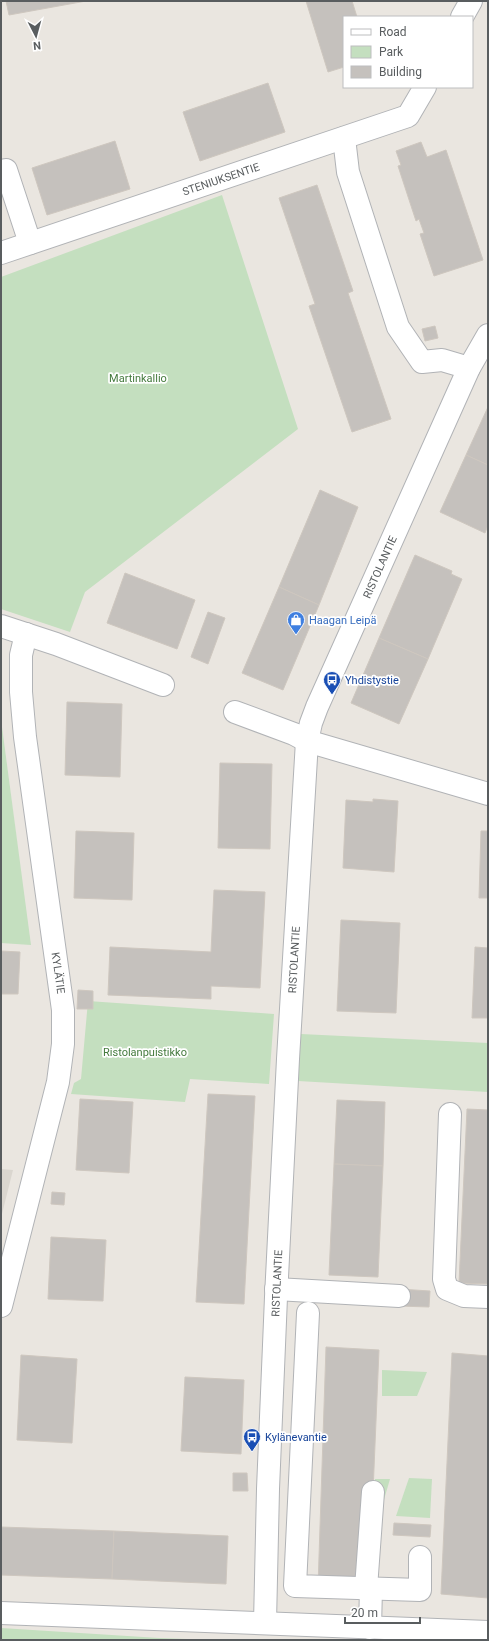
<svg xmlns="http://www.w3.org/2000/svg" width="489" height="1641" font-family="Roboto,sans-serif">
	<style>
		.education { fill: #dad6cf }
		.green { fill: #c4dfbf }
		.building { fill: #c5c1bd; stroke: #cec7bf }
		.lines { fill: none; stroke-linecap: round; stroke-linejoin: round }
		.minor-casing { stroke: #b1b3b6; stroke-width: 24 }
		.minor { stroke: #fff; stroke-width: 22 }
		.labels { text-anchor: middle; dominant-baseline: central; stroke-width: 3.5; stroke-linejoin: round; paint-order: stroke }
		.street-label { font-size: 11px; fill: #595d5f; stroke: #fff }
		.park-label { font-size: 11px; fill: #447a3d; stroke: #fff }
		.shop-label { font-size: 11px; fill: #366cbe; stroke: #fff; text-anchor: start }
		.transit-label { font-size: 11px; fill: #164399; stroke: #fff; text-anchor: start }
	</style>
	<rect width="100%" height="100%" fill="#eae6e0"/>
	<path class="education" d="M1,1169L13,1170L1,1218Z"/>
	<g class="green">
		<path d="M222,195L298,429L85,592L70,632L1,609V277Z"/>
		<path d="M1,727H2L31,945L1,943Z"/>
		<path d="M88,1001L274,1014L269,1084L190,1079L185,1102L71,1094L74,1083L81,1079Z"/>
		<path d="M301,1034L488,1043V1092L298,1081Z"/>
		<path d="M382,1370L427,1372L417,1396H382Z"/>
		<path d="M409,1478L432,1479L430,1518L396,1516Z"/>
		<path d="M375,1479H390L376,1527H370Z"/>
		<path d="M1,1628L159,1638L215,1640H1Z"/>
	</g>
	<g class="building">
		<path d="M6,1H86L9,15Z"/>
		<path d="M306,1H352L357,17H344V67L328,72Z"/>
		<path d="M268,83L285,132L200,161L183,112Z"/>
		<path d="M115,141L130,189L47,215L32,168Z"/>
		<path d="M421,142L427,157L446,150L483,260L434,276L420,234L424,233L419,219L416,221L398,166L401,165L396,151Z"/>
		<path d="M317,185L353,291L348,293L391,419L352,432L309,306L315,304L279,198Z"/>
		<path d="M435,326L438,338L425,341L422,329Z"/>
		<path d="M488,407V465L466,455Z"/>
		<path d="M466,455L488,465V525L485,533L440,512Z"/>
		<path d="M320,490L358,507L319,605L279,587Z"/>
		<path d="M415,555L452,571L451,574L462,579L428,659L379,638Z"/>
		<path d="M125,573L195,600L177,649L107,623Z"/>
		<path d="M279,587L319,605L283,690L242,673Z"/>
		<path d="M208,612L225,618L208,664L191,657Z"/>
		<path d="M379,638L428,659L399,724L351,703Z"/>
		<path d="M67,702L122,704L120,777L65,775Z"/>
		<path d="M220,763L272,764L270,849L218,848Z"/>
		<path d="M373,799L398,801L394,872L343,868L346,800L373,802Z"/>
		<path d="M76,831L134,833L132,900L74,898Z"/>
		<path d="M481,831H488V898H479Z"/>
		<path d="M214,890L265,892L260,988L211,986V999L108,995L110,947L211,952Z"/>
		<path d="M341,920L400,923L396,1013L337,1011Z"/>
		<path d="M475,947L488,948V1018H472Z"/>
		<path d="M1,951L20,952L18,994H1Z"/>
		<path d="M78,990L93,991V1009H77Z"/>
		<path d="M208,1094L255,1096L244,1304L196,1302Z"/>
		<path d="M80,1099L133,1102L129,1173L76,1170Z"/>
		<path d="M337,1100L385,1102L383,1166L334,1164Z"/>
		<path d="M467,1109L488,1110V1284L459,1283Z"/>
		<path d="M334,1164L383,1166L378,1277L329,1275Z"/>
		<path d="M52,1192L65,1193L64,1205L51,1204Z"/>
		<path d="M51,1237L106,1240L103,1301L48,1299Z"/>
		<path d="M399,1289L430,1291L429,1307L399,1306Z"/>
		<path d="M326,1347L379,1350L373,1492L366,1588L318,1587Z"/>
		<path d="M452,1353L488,1356V1598L441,1594Z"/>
		<path d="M21,1355L77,1359L72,1443L17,1440Z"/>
		<path d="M185,1377L244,1380L241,1454L181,1451Z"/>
		<path d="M233,1473H247L248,1491H233Z"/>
		<path d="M394,1523L431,1525L430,1537L393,1535Z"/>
		<path d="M1,1527L114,1531L112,1579L1,1575Z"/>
		<path d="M114,1531L228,1536L226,1584L112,1579Z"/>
	</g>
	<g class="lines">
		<defs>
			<g id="minor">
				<path d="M462,17L471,1"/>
				<path d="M344,138L348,172L398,327L422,362L442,360L469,368"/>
				<path d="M6,170L30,243"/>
				<path id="s1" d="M1,253L408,116L425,87"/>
				<path d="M1,626L56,644L163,685"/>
				<path d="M235,712L294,734L307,741L488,794"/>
				<path d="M450,1114L444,1279L447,1289L464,1296L488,1297"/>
				<path d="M276,1289L399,1296"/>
				<path d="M1,1306L58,1082L63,1044V1010L25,737L21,692V655L26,634"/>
				<path d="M308,1313L295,1586L420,1590V1557"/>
				<path d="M366,1588L373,1492"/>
				<path d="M1,1613L488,1632"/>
				<path id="s2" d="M265,1623L268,1489L276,1297L288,1059L307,741L311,723L317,707L469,368L488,335"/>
				<path d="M370,1628L371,1588"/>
			</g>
		</defs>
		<use href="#minor" class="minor-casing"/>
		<use href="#minor" class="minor"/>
	</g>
	<defs>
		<symbol id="shop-pin" viewBox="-11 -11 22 30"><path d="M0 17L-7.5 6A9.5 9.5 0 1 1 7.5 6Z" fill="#3f7fe0" stroke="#fff"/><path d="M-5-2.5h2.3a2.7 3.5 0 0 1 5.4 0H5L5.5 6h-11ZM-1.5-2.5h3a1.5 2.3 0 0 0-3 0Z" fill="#fff"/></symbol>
		<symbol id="bus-pin" viewBox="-11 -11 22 30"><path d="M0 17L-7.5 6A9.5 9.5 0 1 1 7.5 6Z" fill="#1a4fb4" stroke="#fff"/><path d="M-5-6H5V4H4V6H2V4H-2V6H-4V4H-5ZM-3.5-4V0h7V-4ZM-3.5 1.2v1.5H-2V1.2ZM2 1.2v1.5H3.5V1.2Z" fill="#fff"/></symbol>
	</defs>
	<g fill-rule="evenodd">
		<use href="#shop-pin" x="286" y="610" width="20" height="27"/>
		<use href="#bus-pin" x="322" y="670" width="20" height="27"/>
		<use href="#bus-pin" x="242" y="1427" width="20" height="27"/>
	</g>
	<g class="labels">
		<g class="street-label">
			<text stroke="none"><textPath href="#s1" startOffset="232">STENIUKSENTIE</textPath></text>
			<text stroke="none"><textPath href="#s2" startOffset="1072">RISTOLANTIE</textPath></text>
			<text stroke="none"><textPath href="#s2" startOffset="664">RISTOLANTIE</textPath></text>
			<text transform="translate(58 973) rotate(82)">KYLÄTIE</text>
			<text stroke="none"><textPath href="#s2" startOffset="340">RISTOLANTIE</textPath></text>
		</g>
		<g class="park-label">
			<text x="138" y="378">Martinkallio</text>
			<text x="145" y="1052">Ristolanpuistikko</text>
		</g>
		<g class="shop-label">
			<text x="309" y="620">Haagan Leipä</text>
		</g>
		<g class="transit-label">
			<text x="345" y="680">Yhdistystie</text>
			<text x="265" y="1437">Kylänevantie</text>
		</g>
	</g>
	<rect width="489" height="1641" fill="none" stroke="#595d5f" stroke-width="4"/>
	<rect x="343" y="16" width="130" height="72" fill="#ffffff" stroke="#bdbebf"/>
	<rect x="351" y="29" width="20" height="6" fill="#ffffff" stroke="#bdbebf"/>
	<text x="379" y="36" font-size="12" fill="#595d5f">Road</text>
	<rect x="351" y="46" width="20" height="12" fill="#c4dfbf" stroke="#bdbebf"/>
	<text x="379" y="56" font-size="12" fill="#595d5f">Park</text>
	<rect x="351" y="66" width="20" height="12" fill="#c5c1bd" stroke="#bdbebf"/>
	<text x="379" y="76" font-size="12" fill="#595d5f">Building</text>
	<g transform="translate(36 36) rotate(174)" stroke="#ffffff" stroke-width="3" paint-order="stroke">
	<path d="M0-3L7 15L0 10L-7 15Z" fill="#595d5f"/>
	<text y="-6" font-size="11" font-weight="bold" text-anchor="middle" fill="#595d5f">N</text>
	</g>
	<path d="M345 1617v6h75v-6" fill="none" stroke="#595d5f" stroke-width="2"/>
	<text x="351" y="1617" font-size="12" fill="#595d5f" stroke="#ffffff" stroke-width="3" paint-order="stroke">20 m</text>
</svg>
